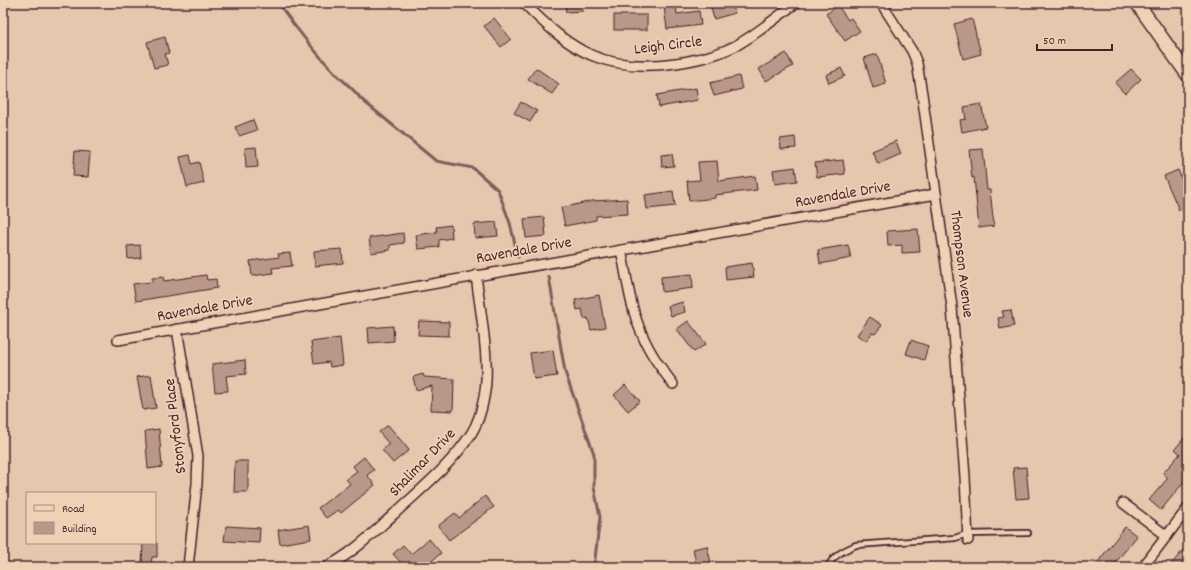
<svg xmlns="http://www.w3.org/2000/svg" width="1191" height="570" font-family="Dekko,sans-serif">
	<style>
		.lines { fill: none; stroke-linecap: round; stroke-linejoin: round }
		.stream { stroke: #825c5a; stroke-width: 3 }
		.building { fill: #ba9889; stroke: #4a1f2b }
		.service-casing { stroke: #4a1f2b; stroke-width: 8 }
		.minor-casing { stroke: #4a1f2b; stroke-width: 12 }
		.secondary-casing { stroke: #4a1f2b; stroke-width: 16 }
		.service { stroke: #efd2b6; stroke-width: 4.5 }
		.minor { stroke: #efd2b6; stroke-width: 9 }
		.secondary { stroke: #efd2b6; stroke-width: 13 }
		.labels { text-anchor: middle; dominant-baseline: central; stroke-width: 3.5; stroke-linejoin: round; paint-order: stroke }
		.street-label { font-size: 16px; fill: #4a1f2b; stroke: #efd2b6 }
	</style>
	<rect width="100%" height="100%" fill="#e5c7ae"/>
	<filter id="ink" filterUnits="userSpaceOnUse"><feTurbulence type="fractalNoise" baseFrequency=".025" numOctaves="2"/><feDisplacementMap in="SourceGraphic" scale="8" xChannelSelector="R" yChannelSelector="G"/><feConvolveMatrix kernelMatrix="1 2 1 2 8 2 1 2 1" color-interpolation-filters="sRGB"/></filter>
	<g filter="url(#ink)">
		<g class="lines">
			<g class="stream">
				<path d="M278,3C295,27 314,51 335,73C344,82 353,88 361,99L436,161L473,168L498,190L510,223L518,257"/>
				<path d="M549,277L565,372L594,454V487L600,517L594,567"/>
			</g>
		</g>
		<g class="building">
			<path d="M565,3H582L583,11L566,12Z"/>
			<path d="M714,3H732L735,13L714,19L710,4Z"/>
			<path d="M676,6L677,14L699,11L701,25L667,29L664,7Z"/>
			<path d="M838,6L848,20L851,18L860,31L845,41L826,14Z"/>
			<rect x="614" y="15" width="33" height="15"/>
			<path d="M494,18L511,39L501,47L484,26Z"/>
			<path d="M972,19L981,54L963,59L954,24Z"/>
			<path d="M165,37L169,53L165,54L168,65L154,68L147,42Z"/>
			<path d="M786,53L793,66L766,81L759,69Z"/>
			<path d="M877,54L886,84L873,88L864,58Z"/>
			<path d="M536,68L559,84L552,94L528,79Z"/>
			<path d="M841,68L845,76L829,83L826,75Z"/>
			<path d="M1131,69L1141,79L1125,94L1115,83Z"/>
			<path d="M739,76L742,89L714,96L710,83Z"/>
			<path d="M696,88L698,100L659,107L657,95Z"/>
			<path d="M521,102L537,111L530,122L514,113Z"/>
			<path d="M981,104L986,127L962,132L960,120L966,119L964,107Z"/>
			<path d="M253,120L257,130L239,136L235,127Z"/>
			<path d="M795,137L796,148L781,149L780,139Z"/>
			<path d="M896,141L901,154L878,164L872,151Z"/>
			<path d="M256,147L258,167L246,168L245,148Z"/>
			<path d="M983,149L987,190H990L994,226L979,228L974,177L972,178L969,150Z"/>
			<path d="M75,151L90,152L88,177L73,176Z"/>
			<path d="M672,154L674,166L662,167L661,155Z"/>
			<path d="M190,155L192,164L199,162L204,183L187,187L180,157Z"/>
			<path d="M843,160L845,174L817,177L815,163Z"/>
			<path d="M717,161L719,181L755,176L757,190L715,195V198L689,201L687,181L700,180L698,162Z"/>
			<path d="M795,167L797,181L775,184L773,170Z"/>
			<path d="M1178,170L1188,193V206L1179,210L1164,176Z"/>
			<path d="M673,191L675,206L647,209L645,195Z"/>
			<path d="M627,199L628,214L596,216V220L565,226L561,208L592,201Z"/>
			<path d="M544,217L546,236L526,238L524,219Z"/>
			<path d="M496,222L498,236L475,238L474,224Z"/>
			<path d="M451,225L452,238L439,240V247L418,249L416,235L437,232L436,227Z"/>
			<path d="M918,229L920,252L902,253V245L888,246L887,231Z"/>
			<path d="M403,233L404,243L390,245V250L371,253L369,238Z"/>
			<path d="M140,245L141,258L128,259L127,246Z"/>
			<path d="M848,245L851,258L820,264L818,250Z"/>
			<path d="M342,249L343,263L315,266L314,251Z"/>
			<path d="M290,253L292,266L272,268L273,273L252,276L250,261L279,257L278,254Z"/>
			<path d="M752,263L754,277L726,280L725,267Z"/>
			<path d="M692,274L693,288L662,292L661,277Z"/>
			<path d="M206,275L207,280L216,279L217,288L136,301L133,284L152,282V278L163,277L164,281Z"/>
			<path d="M599,295L605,327L591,330L588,318L584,319L582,309L577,310L575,300Z"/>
			<path d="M683,302L685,312L671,316L668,306Z"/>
			<path d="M1011,310L1014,326L1000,329L998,318L1004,317L1002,311Z"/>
			<path d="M870,317L882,325L875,334L872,333L866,341L857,335Z"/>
			<path d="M419,321L449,322V336L418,335Z"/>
			<path d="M688,321L706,344L694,352L677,329Z"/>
			<path d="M393,326L394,341L369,343L368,328Z"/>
			<path d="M340,338L343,365L330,367L329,362L314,364L311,342Z"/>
			<path d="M911,340L928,346L924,360L906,354Z"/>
			<path d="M553,350L557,376L534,379L530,353Z"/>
			<path d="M245,360L246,374L226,376L228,391L215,392L212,364Z"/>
			<path d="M423,374L424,377L454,379L453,411L431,410L432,386L416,390L413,377Z"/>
			<path d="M151,375L156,408L143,410L137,377Z"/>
			<path d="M625,385L640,401L628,411L614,395Z"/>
			<path d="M388,425L409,450L393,463L382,450L389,444L379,432Z"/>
			<path d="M159,429L162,467L148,469L145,431Z"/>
			<path d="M1188,433V477L1161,510L1149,500L1168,478L1163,473L1180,454L1175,449Z"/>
			<path d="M364,457L374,470L367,475L375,485L341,513L338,510L326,518L318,508L350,484L346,479L357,471L353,466Z"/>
			<path d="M235,461H248V492H234Z"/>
			<path d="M1026,467L1029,498L1016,499L1013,468Z"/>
			<path d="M485,496L494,507L449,540L438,526L455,513L459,518Z"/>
			<path d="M309,525L311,539L280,544L278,530Z"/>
			<path d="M226,526L260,528L259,543L224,541Z"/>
			<path d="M1125,527L1137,536L1112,567H1094Z"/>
			<path d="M429,539L441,553L425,567H405L393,554L403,545L411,554Z"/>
			<path d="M143,543H157V557H152L151,564H142Z"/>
			<path d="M1188,544V567H1169Z"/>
			<path d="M707,546L712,567H697L693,549Z"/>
		</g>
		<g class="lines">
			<defs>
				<path id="service" d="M828,567C833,555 845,550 856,545L955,538L967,534L1028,533"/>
				<g id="minor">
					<path d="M524,3C572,52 605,73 676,63C697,60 718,55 737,45C758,33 777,17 796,3"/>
					<path d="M881,3L912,51L917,63L922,94L952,307L965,477L968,540"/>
					<path d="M621,250C627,277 630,308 642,334C649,352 661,368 673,384"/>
					<path d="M177,329L198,456L197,484L188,567"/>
					<path d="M118,340L936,194"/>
					<path d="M1123,503L1167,536"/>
					<path d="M326,567C351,555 372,534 393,515C420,490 451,465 471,434C478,423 482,409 484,397C491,363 480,311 476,275"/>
					<path d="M1143,567L1188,508"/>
				</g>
				<path id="secondary" d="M1137,3L1188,75"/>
			</defs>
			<use href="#service" class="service-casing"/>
			<use href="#minor" class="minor-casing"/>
			<use href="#secondary" class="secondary-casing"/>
			<use href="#service" class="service"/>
			<use href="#minor" class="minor"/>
			<use href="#secondary" class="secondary"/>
		</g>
	</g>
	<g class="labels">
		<g class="street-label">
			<text transform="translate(668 46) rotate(-7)">Leigh Circle</text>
			<text transform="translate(843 195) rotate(-10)">Ravendale Drive</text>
			<text transform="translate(524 251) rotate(-10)">Ravendale Drive</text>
			<text transform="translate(961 264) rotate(83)">Thompson Avenue</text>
			<text transform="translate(205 309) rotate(-10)">Ravendale Drive</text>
			<text transform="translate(176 426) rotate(-97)">Stonyford Place</text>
			<text transform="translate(423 463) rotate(-46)">Shalimar Drive</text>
		</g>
	</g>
	<rect width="1191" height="570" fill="none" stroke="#efd2b6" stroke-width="16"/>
	<rect x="8" y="8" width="1175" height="554" fill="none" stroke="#4a1f2b" stroke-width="1.5" filter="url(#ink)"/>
	<rect x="26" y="492" width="130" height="52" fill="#efd2b6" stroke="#ad8a7e"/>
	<rect x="34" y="505" width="20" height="6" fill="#efd2b6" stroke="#ad8a7e"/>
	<text x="62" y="512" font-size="12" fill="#4a1f2b">Road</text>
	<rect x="34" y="522" width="20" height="12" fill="#ba9889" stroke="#ad8a7e"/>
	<text x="62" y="532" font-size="12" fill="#4a1f2b">Building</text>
	<path d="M1037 44v6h75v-6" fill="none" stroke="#4a1f2b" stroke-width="2"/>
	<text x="1043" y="44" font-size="12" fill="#4a1f2b" stroke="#efd2b6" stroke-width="3" paint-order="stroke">50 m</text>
</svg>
